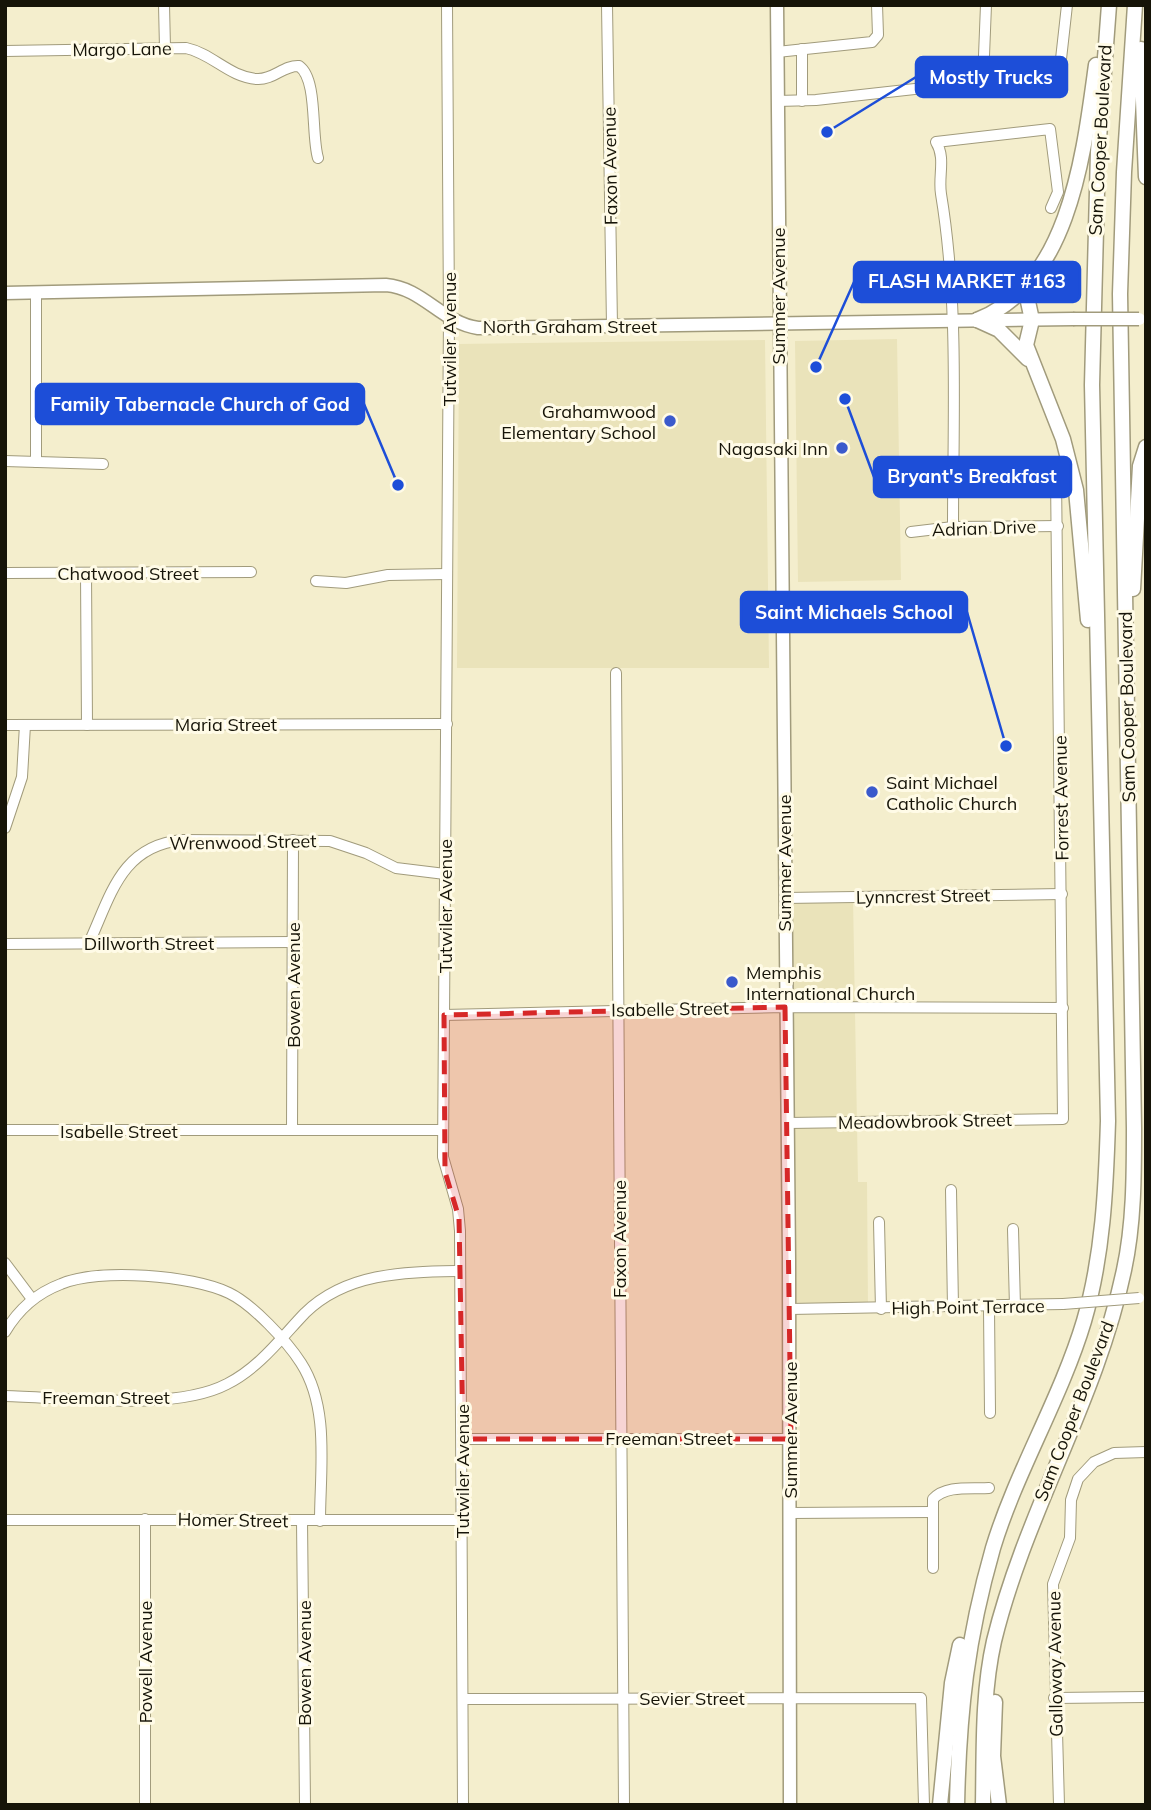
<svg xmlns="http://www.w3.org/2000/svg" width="1151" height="1810" font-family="Mulish,sans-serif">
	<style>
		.built { fill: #eae3ba }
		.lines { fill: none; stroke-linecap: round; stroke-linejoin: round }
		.minor-casing { stroke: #a19b7c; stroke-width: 12 }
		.major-casing { stroke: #a19b7c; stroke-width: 15 }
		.highway-casing { stroke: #a19b7c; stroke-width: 17 }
		.minor { stroke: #fff; stroke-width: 10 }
		.major { stroke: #fff; stroke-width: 12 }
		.highway { stroke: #fff; stroke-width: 14 }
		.minor-bridge-casing { stroke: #a19b7c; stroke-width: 12; stroke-linecap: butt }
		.major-bridge-casing { stroke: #a19b7c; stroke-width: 15; stroke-linecap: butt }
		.minor-bridge { stroke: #fff; stroke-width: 10 }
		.major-bridge { stroke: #fff; stroke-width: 12 }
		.marked { fill: #d62828; fill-opacity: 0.2; stroke: #d62828; stroke-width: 5; stroke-dasharray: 14 9; stroke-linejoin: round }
		.poi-dot { fill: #3b5acc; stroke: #fffbe7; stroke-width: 2.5 }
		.labels { text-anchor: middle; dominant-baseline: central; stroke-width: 6; stroke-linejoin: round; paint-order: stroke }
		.street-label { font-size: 18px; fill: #161408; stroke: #fffbe7 }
		.poi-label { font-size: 18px; fill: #161408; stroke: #fffbe7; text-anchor: end }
		.leader { fill: none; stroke: #1d4ed8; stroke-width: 2.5 }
		.callout-dot { fill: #1d4ed8; stroke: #fffbe7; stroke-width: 2.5 }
		.callout { fill: #1d4ed8; stroke: #1d4ed8; stroke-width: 2.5 }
		.callout-label { font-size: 19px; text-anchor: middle; font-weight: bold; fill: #fff }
	</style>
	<rect width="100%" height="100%" fill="#f4eecd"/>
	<g class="built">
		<path d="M897,339L901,580L798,582L795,341Z"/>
		<path d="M765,340L769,668H457L459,344Z"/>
		<path d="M853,897L858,1182H867L868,1308L790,1309L784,898Z"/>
	</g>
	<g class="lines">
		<defs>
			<g id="minor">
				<path d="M164,5L165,48"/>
				<path d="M447,5L449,317L443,1157L458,1209L460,1231L463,1805"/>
				<path d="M607,5L612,326"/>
				<path d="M802,49V101"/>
				<path d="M5,51L186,48C213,54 229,77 257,79C273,80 284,65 299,66C318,79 311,135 318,158"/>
				<path d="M777,52L872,42L878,35L877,5"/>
				<path d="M983,81L986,5"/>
				<path d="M777,101L816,100L1050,74L1060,68L1067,5"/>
				<path d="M36,292V462"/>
				<path d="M5,461L103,464"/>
				<path d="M953,527C953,417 959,303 941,194C938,176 946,158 936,142L1050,129L1058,192L1051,208"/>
				<path d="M911,532L953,527L1058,526"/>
				<path d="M5,573L251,572"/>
				<path d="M86,573L87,725"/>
				<path d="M316,581L346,583L388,575L447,574"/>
				<path d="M616,673L624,1805"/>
				<path d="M5,725L447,724"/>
				<path d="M5,828L22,777L25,725"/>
				<path d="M784,898L1062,894"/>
				<path d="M89,943C111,895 121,846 182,840L330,841L366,853L396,868L445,874"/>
				<path d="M5,944L293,942"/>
				<path d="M444,1015L785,1007L1063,1008"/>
				<path d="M788,1123L1063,1119L1056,477"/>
				<path d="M5,1130H443"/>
				<path d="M292,1130L293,840"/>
				<path d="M951,1190L953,1307"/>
				<path d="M879,1222L881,1309"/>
				<path d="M1013,1229L1015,1307"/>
				<path d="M5,1263L32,1299"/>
				<path d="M989,1308L990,1413"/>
				<path d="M790,1309L1063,1304"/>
				<path d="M5,1332C18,1310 37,1293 61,1284C99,1268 192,1275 229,1293C252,1304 287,1341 301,1363C330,1408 320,1470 320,1521"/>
				<path d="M5,1396C65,1397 174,1412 227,1384C259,1368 281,1338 305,1313C347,1272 406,1272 460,1271"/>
				<path d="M463,1439H791"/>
				<path d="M791,1513L931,1512"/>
				<path d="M145,1519V1805"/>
				<path d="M5,1520H462"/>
				<path d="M302,1521L305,1805"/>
				<path d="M933,1568V1499C946,1485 970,1489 989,1488"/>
				<path d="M1054,1698L1146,1697"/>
				<path d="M463,1699L921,1698L924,1805"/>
				<path d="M1059,1805L1053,1584L1070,1538L1071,1500L1078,1479L1094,1462L1114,1453L1146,1452"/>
			</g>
			<g id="major">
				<path d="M777,5L789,1259L790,1805"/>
				<path d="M5,293L386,285C423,288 442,323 478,328L1073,319"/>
			</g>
			<g id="highway">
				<path d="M1141,49L1146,177"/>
				<path d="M1031,283L1027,297L1032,320L1026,345L1063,439L1076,490L1088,620"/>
				<path d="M977,320C1070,284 1084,152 1096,65"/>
				<path d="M977,320L999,330L1028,359"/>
				<path d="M1133,589L1140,466L1146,447"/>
				<path d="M995,1702L993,1756L999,1805"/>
				<path d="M940,1805L952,1683L960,1645"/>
				<path d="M957,1805C959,1711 967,1639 993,1548C1016,1472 1061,1398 1084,1321C1103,1256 1106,1188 1108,1121L1092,385L1098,152L1109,5"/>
				<path d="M983,1805C984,1751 982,1694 994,1641C1025,1513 1097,1399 1124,1270C1134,1224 1134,1175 1134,1128L1120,294L1124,172L1135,5"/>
			</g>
		</defs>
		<use href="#minor" class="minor-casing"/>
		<use href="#major" class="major-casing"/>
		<use href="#highway" class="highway-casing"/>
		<use href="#minor" class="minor"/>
		<use href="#major" class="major"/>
		<use href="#highway" class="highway"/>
		<defs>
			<path id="minor-bridge" d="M1063,1304L1139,1298"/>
			<path id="major-bridge" d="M1073,319H1139"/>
		</defs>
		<use href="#minor-bridge" class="minor-bridge-casing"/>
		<use href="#major-bridge" class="major-bridge-casing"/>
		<use href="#minor-bridge" class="minor-bridge"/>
		<use href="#major-bridge" class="major-bridge"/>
	</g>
	<path class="marked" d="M785,1007L791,1439H463L459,1218L445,1172L444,1015Z"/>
	<g class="poi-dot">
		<circle cx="670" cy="421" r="7"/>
		<circle cx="842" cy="448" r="7"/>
		<circle cx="872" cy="792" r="7"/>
		<circle cx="732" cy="982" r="7"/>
	</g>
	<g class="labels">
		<g class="street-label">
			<text transform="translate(122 49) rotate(-1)">Margo Lane</text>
			<text transform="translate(1100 140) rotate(-87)">Sam Cooper Boulevard</text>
			<text transform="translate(610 166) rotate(-91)">Faxon Avenue</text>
			<text transform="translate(778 296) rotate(-90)">Summer Avenue</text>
			<text x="570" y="326">North Graham Street</text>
			<text transform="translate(449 339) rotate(-90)">Tutwiler Avenue</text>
			<text transform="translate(984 528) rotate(-2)">Adrian Drive</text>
			<text x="128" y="573">Chatwood Street</text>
			<text transform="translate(1127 707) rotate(-91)">Sam Cooper Boulevard</text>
			<text x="226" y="724">Maria Street</text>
			<text transform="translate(1061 798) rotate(-91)">Forrest Avenue</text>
			<text transform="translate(243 842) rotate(-1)">Wrenwood Street</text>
			<text transform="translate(784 863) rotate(-90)">Summer Avenue</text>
			<text transform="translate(923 896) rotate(-1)">Lynncrest Street</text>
			<text transform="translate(445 906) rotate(-90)">Tutwiler Avenue</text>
			<text x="149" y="943">Dillworth Street</text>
			<text transform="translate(293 985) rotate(-90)">Bowen Avenue</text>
			<text transform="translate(670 1009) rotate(-1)">Isabelle Street</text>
			<text transform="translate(925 1121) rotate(-1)">Meadowbrook Street</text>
			<text x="119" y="1131">Isabelle Street</text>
			<text transform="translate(619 1239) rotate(-90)">Faxon Avenue</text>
			<text transform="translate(968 1307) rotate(-1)">High Point Terrace</text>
			<text x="106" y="1397">Freeman Street</text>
			<text transform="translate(1074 1411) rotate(-69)">Sam Cooper Boulevard</text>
			<text transform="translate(790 1430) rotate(-90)">Summer Avenue</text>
			<text x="669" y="1438">Freeman Street</text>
			<text transform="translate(462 1471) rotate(-90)">Tutwiler Avenue</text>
			<text transform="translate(233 1520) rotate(1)">Homer Street</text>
			<text transform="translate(145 1662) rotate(-90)">Powell Avenue</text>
			<text transform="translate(304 1663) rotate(-90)">Bowen Avenue</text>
			<text transform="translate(1055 1664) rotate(-91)">Galloway Avenue</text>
			<text x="692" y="1698">Sevier Street</text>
		</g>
		<g class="poi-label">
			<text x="656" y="411">Grahamwood<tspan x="656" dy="21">Elementary School</tspan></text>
			<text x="828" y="448">Nagasaki Inn</text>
			<text x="886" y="782" text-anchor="start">Saint Michael<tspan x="886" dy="21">Catholic Church</tspan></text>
			<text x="746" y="972" text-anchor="start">Memphis<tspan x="746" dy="21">International Church</tspan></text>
		</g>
	</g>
	<path class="leader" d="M827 132L916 77M816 367L854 282M398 485L364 404M845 399L874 477M1006 746L967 612"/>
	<g class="callout-dot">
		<circle cx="827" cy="132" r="7"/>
		<circle cx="816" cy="367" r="7"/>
		<circle cx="398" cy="485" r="7"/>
		<circle cx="845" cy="399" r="7"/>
		<circle cx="1006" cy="746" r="7"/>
	</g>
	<g class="callout">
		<rect x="916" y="57" width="151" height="40" rx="7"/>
		<rect x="854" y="262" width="226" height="40" rx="7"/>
		<rect x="36" y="384" width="328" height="40" rx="7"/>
		<rect x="874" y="457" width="197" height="40" rx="7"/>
		<rect x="741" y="592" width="226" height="40" rx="7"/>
	</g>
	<g class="callout-label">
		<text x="991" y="84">Mostly Trucks</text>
		<text x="967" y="288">FLASH MARKET #163</text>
		<text x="200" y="411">Family Tabernacle Church of God</text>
		<text x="972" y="483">Bryant's Breakfast</text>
		<text x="854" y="619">Saint Michaels School</text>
	</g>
	<rect width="1151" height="1810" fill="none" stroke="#161408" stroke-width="14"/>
</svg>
